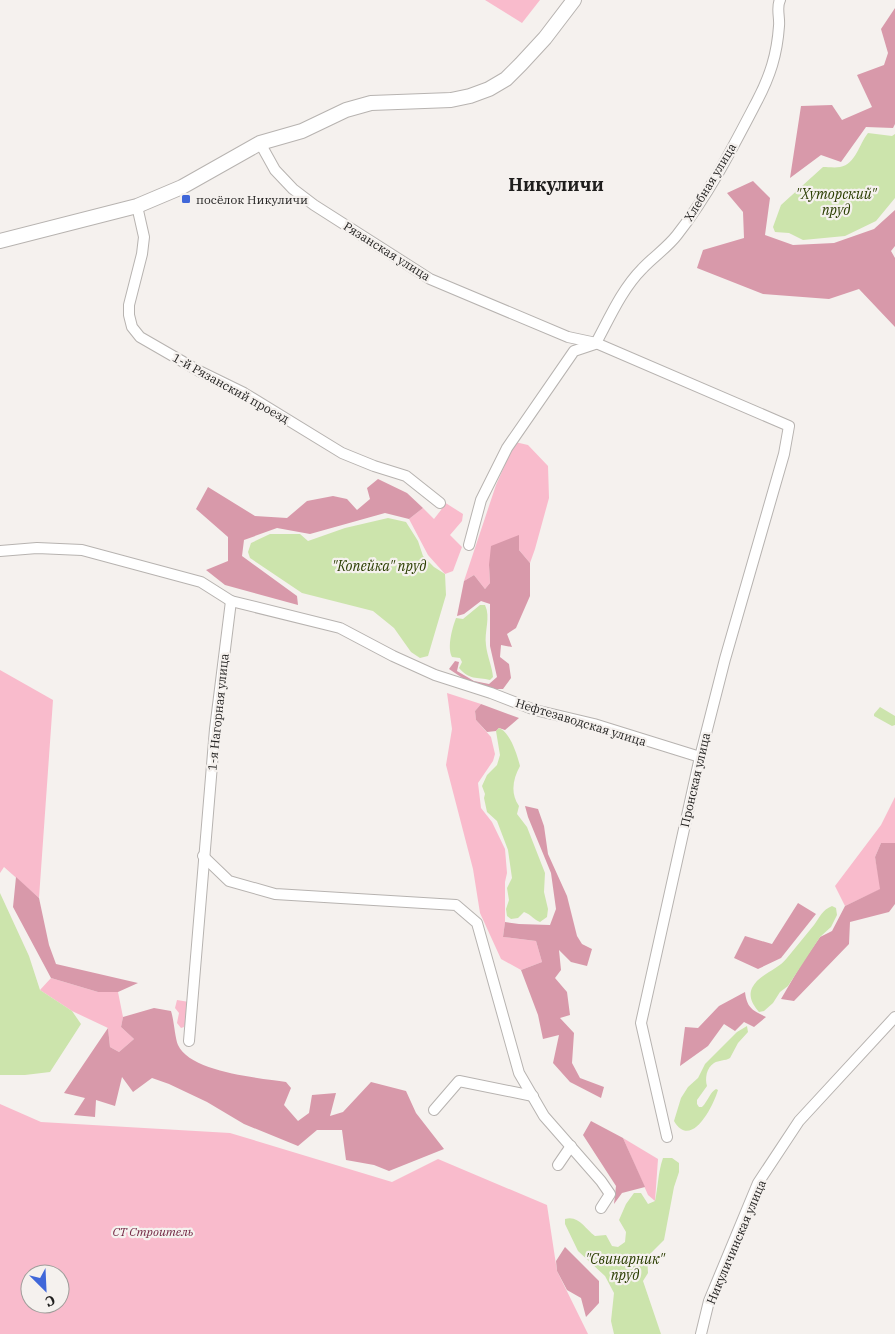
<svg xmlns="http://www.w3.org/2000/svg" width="895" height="1334" font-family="'IBM Plex Serif',serif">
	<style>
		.green { fill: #f9bbcc; fill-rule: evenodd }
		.forest { fill: #d899aa }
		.water { fill: #cce4ac }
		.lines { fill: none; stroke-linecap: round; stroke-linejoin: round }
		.street-casing { stroke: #b7b3b0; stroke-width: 12 }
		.secondary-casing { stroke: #b7b3b0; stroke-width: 16 }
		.street { stroke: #fff; stroke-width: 10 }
		.secondary { stroke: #fff; stroke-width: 14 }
		.poi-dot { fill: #4067d9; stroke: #f5f1ee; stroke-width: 2 }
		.labels { text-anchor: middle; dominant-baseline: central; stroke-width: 4.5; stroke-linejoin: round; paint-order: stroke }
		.street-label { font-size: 12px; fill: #1f1e1d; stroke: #f5f1ee }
		.poi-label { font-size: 12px; fill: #1f1e1d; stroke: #f5f1ee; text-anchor: start }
		.park-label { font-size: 12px; font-style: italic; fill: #722743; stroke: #f5f1ee }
		.water-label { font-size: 14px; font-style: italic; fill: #2a3d00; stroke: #f5f1ee }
		.district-label { font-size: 18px; font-weight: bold; fill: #1f1e1d; stroke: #f5f1ee }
	</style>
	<rect width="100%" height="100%" fill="#f5f1ee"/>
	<g class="green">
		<path d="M485,0H540L522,23Z"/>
		<path d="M515,442L528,445L548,466L549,498L535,549L530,563L519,550V536L489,565L490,583L485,589L474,575L464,581L496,485Z"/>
		<path d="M444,502L463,514L462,521L450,535L462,547L453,571L445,574L428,555L409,519L423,508L434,519L441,510Z"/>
		<path d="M0,670L53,700L39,898L4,867L0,873Z"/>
		<path d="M447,693L481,704L475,711L476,720L491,737L495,754L493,761L478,783L481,808L492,822L505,849L507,873L505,882V922L503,937L536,941L542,962L521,970L501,959L480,913L473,869L446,765L452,729Z"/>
		<path d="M895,797V843H881L875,857L881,889L845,906L835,886L881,825Z"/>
		<path d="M51,978L98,992H118L123,1017L121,1027L134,1039L119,1052L110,1047L108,1028L72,1011L40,990Z"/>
		<path d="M177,1000L189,1002L187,1019L184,1027L181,1028L177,1023L179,1013L175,1008Z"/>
		<path d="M0,1104L41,1122L230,1133L392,1182L438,1159L547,1205L557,1271L588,1334H0ZM30,1274H60V1304H30Z"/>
		<path d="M623,1138L658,1159L655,1201L648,1195Z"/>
	</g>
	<g class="forest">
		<path d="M895,8V124L893,128L866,127L841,162L821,155L790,178L801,106L832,105L842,120L872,107L857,75L884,65L888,53L881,29Z"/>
		<path d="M753,181L770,198L765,235L793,245L834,243L874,229L895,210V246L891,251L895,258V327L859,289L829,299L763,294L697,268L703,250L744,238L743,212L727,193Z"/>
		<path d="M378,479L407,493L423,508L409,519L385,513L310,534L277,528L244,540L242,556L297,596L298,605L225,585L206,570L228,561V537L196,509L208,487L255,516L287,518L307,501L333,496L347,499L357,510L370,499L367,488Z"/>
		<path d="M519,535V550L530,563V596L516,628L507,634L512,647L501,645L500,657L509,664L511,678L503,689H492L470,683L449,669L455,661L459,662L457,671L474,681L489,684L497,677L490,646V604L481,601L464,614L457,616L464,581L474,575L485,589L490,583L489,565L491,546Z"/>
		<path d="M481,704L519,718L505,730L499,728L496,731L487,732L476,720L475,711Z"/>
		<path d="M525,806L538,809L544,826L548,854L567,896L577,936L582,944L592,949L587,966L571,962L559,950L561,970L555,978L567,992L570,1015L560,1018L574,1033L572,1063L580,1078L604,1087L601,1098L570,1082L553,1063L559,1035L543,1039L538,1015L521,970L542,962L536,941L503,937L505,922L519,924L550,925L556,909L551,873L528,817Z"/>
		<path d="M881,843H895V904L889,912L850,922L849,944L794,1001L781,999L802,963L820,937L832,931L845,906L880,889L875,857Z"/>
		<path d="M16,877L39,898L49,945L56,964L138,983L118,992H98L51,978L13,907Z"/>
		<path d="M798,903L816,914L781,958L758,969L734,958L745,936L772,944Z"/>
		<path d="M745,992C747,1008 752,1010 766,1017L754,1027L744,1022L735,1031L724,1024L708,1046L680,1066L685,1027L698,1028L719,1006Z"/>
		<path d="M154,1008L171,1011C174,1020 175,1038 178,1045C190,1072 259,1078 286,1082L291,1088L284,1105L298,1121L309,1113L312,1095L336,1093L330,1116L343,1112L371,1082L406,1091L416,1113L444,1149L389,1171L374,1165L346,1160L342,1130H317L298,1146L244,1124L207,1102L169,1084L152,1078L133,1092L122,1077L115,1106L96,1100L95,1117L74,1115L85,1098L64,1093L108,1028L110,1047L119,1052L134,1039L121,1027L123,1017Z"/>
		<path d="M591,1121L623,1138L645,1187L622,1193L614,1204L616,1186L583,1135Z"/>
		<path d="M565,1247L599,1281V1303L586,1317L581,1298L567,1290L557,1271L556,1261Z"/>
	</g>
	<g class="water">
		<path d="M868,133L892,136L895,134V198L876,221L845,236L803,240L789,233L775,232L773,227L781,205L823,167C828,167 835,168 840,167C856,164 859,144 868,133Z"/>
		<path d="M388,518L406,522L418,541L423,556L434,567L445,574L446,595L428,656L420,658L411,652L394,628L373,611L302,593L250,558L248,552L251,543L270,534H300L308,541L345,528Z"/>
		<path d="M480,605H485C491,617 484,632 486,645C487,656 492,666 493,677L490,680C477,677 469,680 459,668L462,662L460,658L452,657C447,647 452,629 456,618L463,619Z"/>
		<path d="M880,707L895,716V725L892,726L874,716V714Z"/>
		<path d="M499,728C510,732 517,754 520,766C513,779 510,793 519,806L517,814L527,827L545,873L544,892L548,909L547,917L540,922C534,920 532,915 524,912L518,918L511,919L507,916L506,909L509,900L507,888L512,878L508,850L497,821L487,812L484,798L485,794L482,786L487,775L497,765L500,755L496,731Z"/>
		<path d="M0,893L29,956L40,990L72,1011L81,1024L50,1072L25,1075H0Z"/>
		<path d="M832,906L836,908L837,915L831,927L820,937L788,986L780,992L773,1003L764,1011L759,1012C753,1005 748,997 752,988C759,974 778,970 787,958C796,947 805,936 814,925C820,917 822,910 832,906Z"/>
		<path d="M747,1026L748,1032L738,1043L730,1058C725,1061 719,1060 714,1063C706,1068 705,1079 707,1086L697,1100V1104L699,1107H702C708,1101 710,1092 716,1089L718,1090C713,1107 691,1150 674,1121L681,1098L688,1087L698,1078L705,1064L737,1032Z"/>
		<path d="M663,1158H672L679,1163V1172L674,1187L664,1240L647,1257L648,1273L643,1281L661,1334H614L611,1321L614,1293L605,1276L578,1251L565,1224V1219C579,1215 585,1229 595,1236L606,1235L612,1246L618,1247L625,1242L626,1232L619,1220L626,1204L634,1193H641L648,1204L655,1201C658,1187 658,1172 663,1158Z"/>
	</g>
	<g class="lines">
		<defs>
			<g id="street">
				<path d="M260,143L275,170L293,189L314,205L430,279L568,337L596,343L789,426L784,454L725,659L700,757L641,1023L667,1137"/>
				<path d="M137,206L144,237L142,254L129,305V315L132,327L140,337L199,371L244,393L342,453L374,466L406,476L440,503"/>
				<path d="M596,343C609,319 622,289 642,269C653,257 667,248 677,235C709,194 733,147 757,101C770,76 777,55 779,26C780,18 776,7 780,0"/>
				<path d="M469,545L481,500L507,448L574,351L595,344"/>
				<path d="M0,551L37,548L82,550L201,582L231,601L340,628L393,656L435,675L491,693L535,710L594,724L700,757"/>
				<path d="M203,856L229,881L275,894L456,905L477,923L519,1073L544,1116L601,1181L610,1194L601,1208"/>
				<path d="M189,1041L215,729L231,601"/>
				<path d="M434,1110L459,1081L533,1096"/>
				<path d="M558,1165L571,1146"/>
				<path d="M701,1334L709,1301L758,1183L799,1121L895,1017"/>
			</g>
			<path id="secondary" d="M0,241L137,206L182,187L260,143L302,131L346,110L371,103L451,100L470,96L489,89L506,79L521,64L545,38L574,0"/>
		</defs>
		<use href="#street" class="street-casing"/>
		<use href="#secondary" class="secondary-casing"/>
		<use href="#street" class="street"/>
		<use href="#secondary" class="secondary"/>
	</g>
	<rect class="poi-dot" x="181" y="194" width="10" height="10" rx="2.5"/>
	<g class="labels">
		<g class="street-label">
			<text transform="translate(710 182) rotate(-59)">Хлебная улица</text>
			<text transform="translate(387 251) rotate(32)">Рязанская улица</text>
			<text transform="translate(231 388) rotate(29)">1-й Рязанский проезд</text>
			<text transform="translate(218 712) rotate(-84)">1-я Нагорная улица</text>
			<text transform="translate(581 722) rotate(17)">Нефтезаводская улица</text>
			<text transform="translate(695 780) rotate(-77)">Пронская улица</text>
			<text transform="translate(736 1242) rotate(-67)">Никуличинская улица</text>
		</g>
		<g class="poi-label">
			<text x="196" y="199">посёлок Никуличи</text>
		</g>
		<g class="park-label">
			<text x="153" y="1231">СТ Строитель</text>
		</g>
		<g class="water-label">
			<text x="836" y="194">"Хуторский"<tspan x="836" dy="16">пруд</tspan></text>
			<text x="379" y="566">"Копейка" пруд</text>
			<text x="625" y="1259">"Свинарник"<tspan x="625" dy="16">пруд</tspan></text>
		</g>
		<g class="district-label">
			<text x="556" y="184">Никуличи</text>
		</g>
	</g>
	<g transform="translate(45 1289) rotate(156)"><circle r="24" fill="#f5f1ee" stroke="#9f9d9a"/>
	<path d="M0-4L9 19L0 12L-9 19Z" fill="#4067d9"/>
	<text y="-8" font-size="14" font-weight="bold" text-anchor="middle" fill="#1f1e1d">С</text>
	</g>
</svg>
